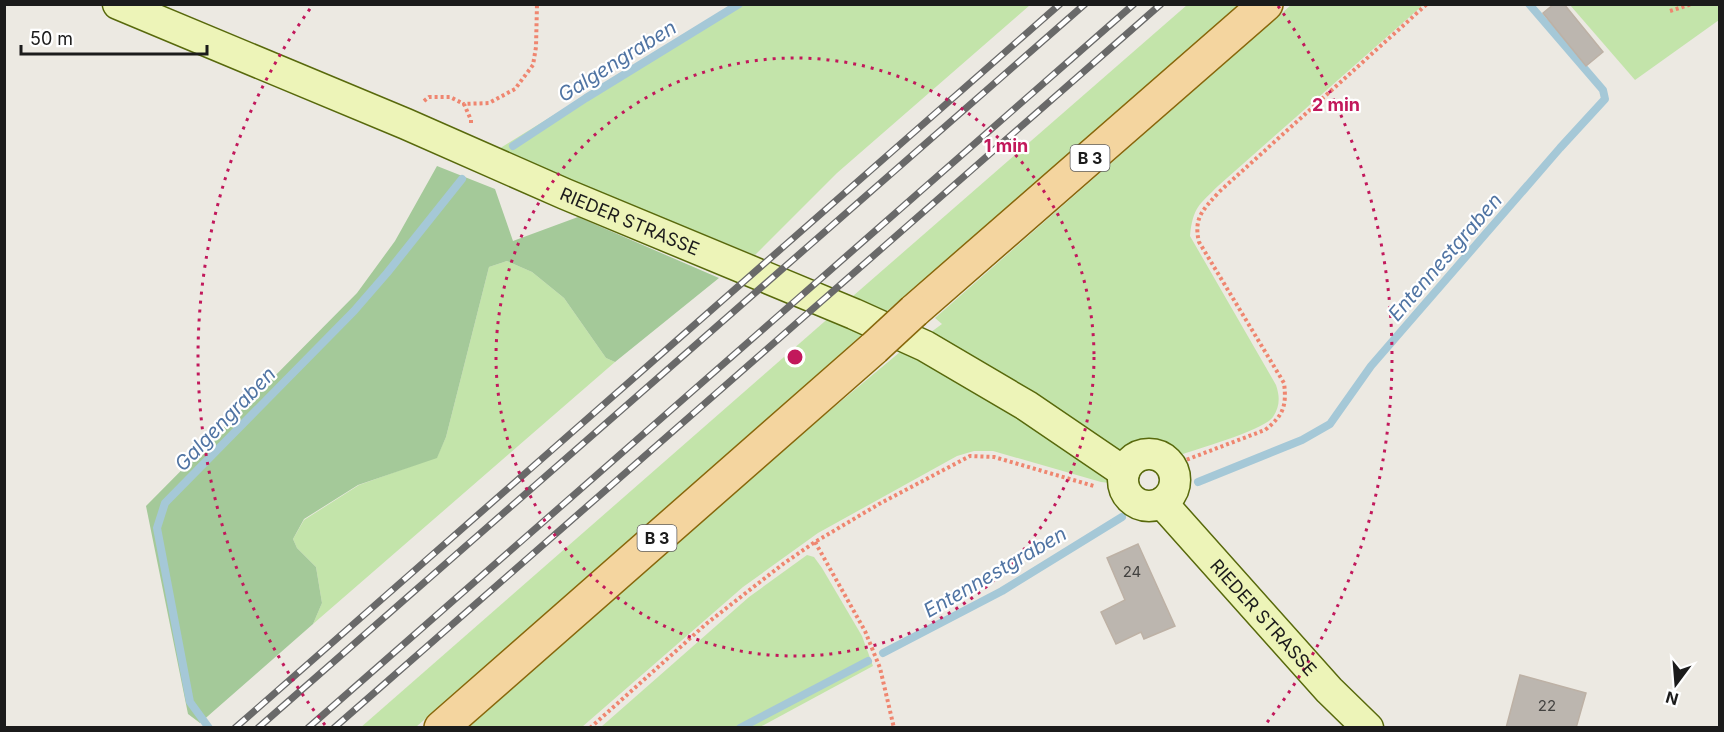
<svg xmlns="http://www.w3.org/2000/svg" width="1724" height="732" font-family="Inter,sans-serif">
	<style>
		.grass { fill: #c3e4aa }
		.forest { fill: #a4c999 }
		.lines { fill: none; stroke-linecap: round; stroke-linejoin: round }
		.stream { stroke: #a5c8d7; stroke-width: 8 }
		.building { fill: #bcb6af; stroke: #bdb1a5; stroke-width: 1.5 }
		.secondary-casing { stroke: #58690c; stroke-width: 33 }
		.primary-casing { stroke: #88670b; stroke-width: 36 }
		.path { stroke: #ef8670; stroke-width: 4; stroke-dasharray: 3 3; stroke-linecap: butt }
		.secondary { stroke: #edf4b8; stroke-width: 30 }
		.primary { stroke: #f4d59f; stroke-width: 33 }
		.rail-casing { stroke: #696969; stroke-width: 7 }
		.rail { stroke: #fff; stroke-width: 4.5; stroke-dasharray: 14; stroke-linecap: butt }
		.primary-bridge-casing { stroke: #88670b; stroke-width: 36; stroke-linecap: butt }
		.primary-bridge { stroke: #f4d59f; stroke-width: 33 }
		.ring { fill: none; stroke: #c2185b; stroke-width: 3; stroke-dasharray: 3 6 }
		.labels { text-anchor: middle; dominant-baseline: central; stroke-width: 4.5; stroke-linejoin: round; paint-order: stroke }
		.number-label { font-size: 15px; fill: #434240 }
		.shield { fill: #fff; stroke: #5f5f5f; stroke-width: 1.5 }
		.shield-label { font-size: 16px; font-weight: bold; fill: #1b1b1b }
		.street-label { font-size: 18px; fill: #1b1b1b; stroke: #fff }
		.water-label { font-size: 20px; font-style: italic; fill: #5074a3; stroke: #fff }
		.centre { fill: #c2185b; stroke: #fff; stroke-width: 3 }
		.ring-label { font-size: 18px; text-anchor: middle; font-weight: bold; fill: #c2185b; stroke: #fff; stroke-width: 4.5; stroke-linejoin: round; paint-order: stroke }
	</style>
	<rect width="100%" height="100%" fill="#ece9e2"/>
	<g class="grass">
		<path d="M732,5H1030L837,173L755,255L548,171L494,152Z"/>
		<path d="M1187,5H1246L887,311L853,296Z"/>
		<path d="M1291,5H1423L1218,186C1199,205 1193,207 1190,236L1276,385C1280,397 1280,406 1273,417C1262,431 1196,449 1177,456C1157,440 1146,441 1124,453L927,335L942,324L935,318Z"/>
		<path d="M1570,5H1719V20L1635,80Z"/>
		<path d="M507,261L532,272L564,298L606,358L615,362L313,624L322,603L316,567L297,548L293,539L304,520L359,485L437,457L446,437L489,267Z"/>
		<path d="M832,315L866,332L416,727L360,728Z"/>
		<path d="M906,347L986,392L1110,483L1101,482L993,451H974L957,456L818,533L743,587L582,727L468,728L779,453Z"/>
		<path d="M807,555L814,557L822,568L862,636L873,666L760,727H601L749,597Z"/>
	</g>
	<path class="forest" d="M437,166L495,189L513,241L578,217L719,278L615,362L606,358L564,298L532,272L507,261L489,267L446,437L437,458L358,485L304,519L293,539L297,548L316,567L322,603L313,624L200,723L188,714L146,506L357,293L395,241Z"/>
	<g class="lines">
		<g class="stream">
			<path d="M513,146L586,98L739,4"/>
			<path d="M1198,482L1302,440L1330,424L1371,366L1560,148L1605,99L1603,90L1529,4"/>
			<path d="M883,653L1002,591L1122,517"/>
			<path d="M209,728L190,702L157,528L165,503L354,311L387,273L462,179"/>
			<path d="M740,728L868,661"/>
		</g>
	</g>
	<g class="building">
		<path d="M1554,4H1564L1603,52L1586,66L1543,13Z"/>
		<path d="M1138,544L1175,626L1144,639L1141,632L1116,644L1101,612L1125,600L1107,558Z"/>
		<path d="M1520,675L1586,693L1576,728H1506Z"/>
	</g>
	<g class="lines">
		<defs>
			<g id="secondary">
				<path id="s1" d="M118,4L406,124L565,194L854,314L925,346L1027,406L1124,472"/>
				<circle cx="1149" cy="480" r="26"/>
				<path id="s2" d="M1162,503L1329,690L1368,728"/>
			</g>
			<g id="primary">
				<path d="M914,311L1266,4"/>
				<path d="M441,728L874,348"/>
			</g>
		</defs>
		<use href="#secondary" class="secondary-casing"/>
		<use href="#primary" class="primary-casing"/>
		<g class="path">
			<path d="M1670,11L1692,4"/>
			<path d="M424,101L429,97H450L464,104"/>
			<path d="M471,123V120L464,104L489,103L515,89L533,65L536,47L537,4"/>
			<path d="M1170,466L1265,430C1283,416 1287,406 1284,383L1199,242C1193,217 1204,209 1219,192L1427,4"/>
			<path d="M815,542L865,631L880,668L894,728"/>
			<path d="M590,728L706,624L783,564L815,542L879,504L970,456L994,457L1094,486"/>
		</g>
		<use href="#secondary" class="secondary"/>
		<use href="#primary" class="primary"/>
		<defs>
			<g id="rail">
				<path d="M235,728L1060,4"/>
				<path d="M258,728L1085,4"/>
				<path d="M308,728L1134,4"/>
				<path d="M334,728L1161,4"/>
			</g>
		</defs>
		<use href="#rail" class="rail-casing"/>
		<use href="#rail" class="rail"/>
		<defs>
			<path id="primary-bridge" d="M874,348L914,311"/>
		</defs>
		<use href="#primary-bridge" class="primary-bridge-casing"/>
		<use href="#primary-bridge" class="primary-bridge"/>
	</g>
	<g class="ring">
		<circle cx="795" cy="357" r="299"/>
		<path d="M325 725A597 597 0 0 1 312 6M1278 6A597 597 0 0 1 1265 725"/>
	</g>
	<g class="labels">
		<g class="number-label">
			<text x="1132" y="571">24</text>
			<text x="1547" y="705">22</text>
		</g>
		<g class="shield">
			<rect x="1070.5" y="145" width="39" height="26" rx="4.5"/>
			<rect x="637.5" y="525" width="39" height="26" rx="4.5"/>
		</g>
		<g class="shield-label">
			<text x="1090" y="158">B 3</text>
			<text x="657" y="538">B 3</text>
		</g>
		<g class="street-label">
			<text stroke="none"><textPath href="#s1" startOffset="556">RIEDER STRASSE</textPath></text>
			<text stroke="none"><textPath href="#s2" startOffset="153">RIEDER STRASSE</textPath></text>
		</g>
		<g class="water-label">
			<text transform="translate(617 61) rotate(-32)">Galgengraben</text>
			<text transform="translate(1445 257) rotate(-49)">Entennestgraben</text>
			<text transform="translate(225 419) rotate(-46)">Galgengraben</text>
			<text transform="translate(995 572) rotate(-30)">Entennestgraben</text>
		</g>
	</g>
	<circle cx="795" cy="357" r="9" class="centre"/>
	<g class="ring-label">
		<text x="1336" y="111">2 min</text>
		<text x="1006" y="152">1 min</text>
	</g>
	<rect width="1724" height="732" fill="none" stroke="#1b1b1b" stroke-width="12"/>
	<g transform="translate(1676 684) rotate(196)" stroke="#ffffff" stroke-width="4.5" paint-order="stroke">
	<path d="M0-4.5L10 22L0 15L-10 22Z" fill="#1b1b1b"/>
	<text y="-9" font-size="16" font-weight="bold" text-anchor="middle" fill="#1b1b1b">N</text>
	</g>
	<path d="M21 45v9h186v-9" fill="none" stroke="#1b1b1b" stroke-width="3"/>
	<text x="30" y="45" font-size="18" fill="#1b1b1b" stroke="#ffffff" stroke-width="4.5" paint-order="stroke">50 m</text>
</svg>
